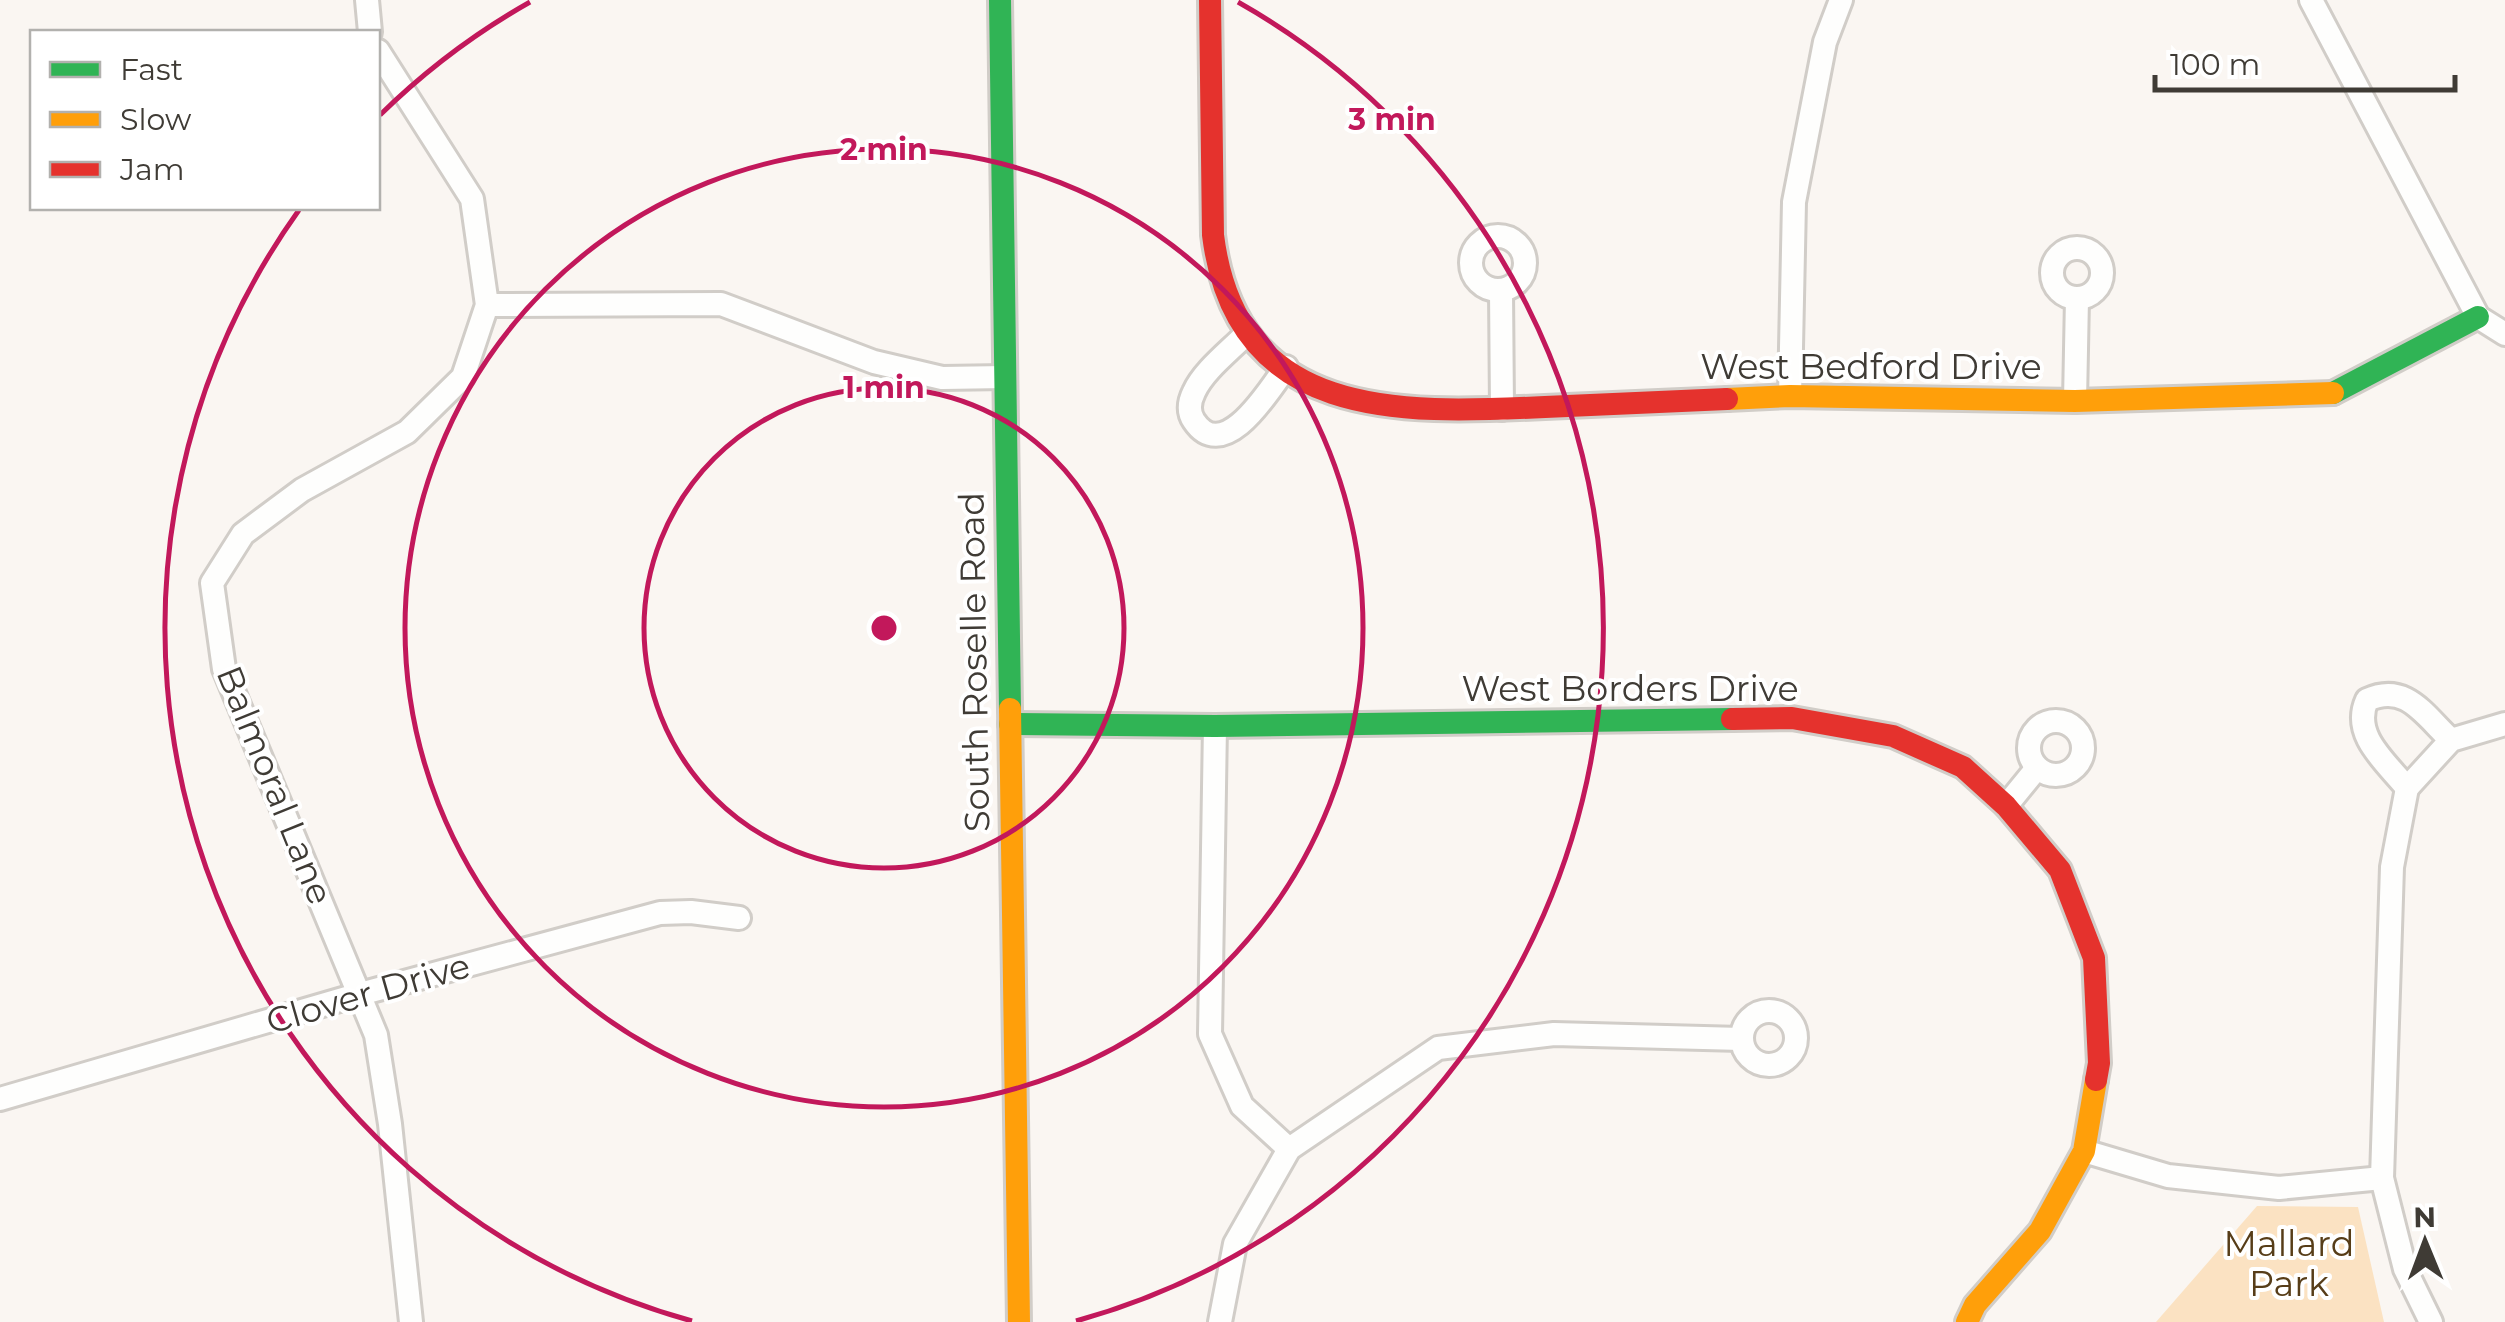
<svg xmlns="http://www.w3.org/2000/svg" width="2505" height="1322" font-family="Montserrat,sans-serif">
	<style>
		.green { fill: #fbe2c2 }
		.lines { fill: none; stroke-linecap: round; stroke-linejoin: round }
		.street-casing { stroke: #d1cdc8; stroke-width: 28 }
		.fast-casing { stroke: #d1cdc8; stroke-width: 28 }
		.slow-casing { stroke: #d1cdc8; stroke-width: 28 }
		.jam-casing { stroke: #d1cdc8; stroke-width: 28 }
		.street { stroke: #fefefd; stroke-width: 22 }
		.fast { stroke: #30b455; stroke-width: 22 }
		.slow { stroke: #ff9f0a; stroke-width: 22 }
		.jam { stroke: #e5322d; stroke-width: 22 }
		.ring { fill: none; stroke: #c2185b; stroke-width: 5 }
		.labels { text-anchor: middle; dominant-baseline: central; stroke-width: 8; stroke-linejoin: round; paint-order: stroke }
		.street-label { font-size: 35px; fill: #3f3b35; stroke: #fff }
		.park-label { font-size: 35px; fill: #573d18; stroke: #fff }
		.centre { fill: #c2185b; stroke: #fff; stroke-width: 5 }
		.ring-label { font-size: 30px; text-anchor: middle; font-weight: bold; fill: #c2185b; stroke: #fff; stroke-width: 8; stroke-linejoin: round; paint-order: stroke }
	</style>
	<rect width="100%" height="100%" fill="#faf6f2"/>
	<path class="green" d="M2257,1206L2358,1207L2384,1322H2156Z"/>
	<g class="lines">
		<defs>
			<g id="street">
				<path d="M367,0L370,32"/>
				<path d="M2311,0L2478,317L2505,334"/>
				<path d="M378,51L472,199L487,305L463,377L407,432L302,490L243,534L212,583L224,669L376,1035L390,1124L411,1322"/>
				<circle cx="1498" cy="263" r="27"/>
				<circle cx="2077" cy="273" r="25"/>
				<path d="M1501,291L1502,409"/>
				<path d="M487,305L721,304L874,362L942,378L1005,377"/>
				<path d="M1247,333C1230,351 1204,370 1194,392C1189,402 1188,412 1194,421C1224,466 1270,389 1286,367"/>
				<path d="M1790,396L1794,202L1825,42L1841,0"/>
				<path d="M2075,401L2077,298"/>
				<circle cx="2056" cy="748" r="27"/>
				<path d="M1215,726L1210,1034L1242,1106L1289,1149"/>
				<path d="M2407,788L2392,867L2382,1178L2405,1269L2431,1322"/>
				<path d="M2407,788C2386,762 2351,735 2367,700C2406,682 2424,715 2451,740"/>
				<path d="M2407,788L2451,740L2505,724"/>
				<path d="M2006,806L2037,768"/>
				<circle cx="1769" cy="1038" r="27"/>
				<path d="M0,1099L360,994L660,913L691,912L739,918"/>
				<path d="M2084,1151L2168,1176L2279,1188L2382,1178"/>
				<path d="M1220,1322L1235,1244L1289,1149L1438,1048L1554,1034L1741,1039"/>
			</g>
			<g id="fast">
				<path d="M1000,0L1010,709"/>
				<path d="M2333,393L2478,317"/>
				<path d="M1010,724L1215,726L1732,719"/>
			</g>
			<g id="slow">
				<path d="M1727,399L1790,396L2075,401L2333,393"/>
				<path d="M1010,709L1019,1322"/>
				<path d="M1967,1322L1975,1305L2040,1231L2084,1151L2096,1080"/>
			</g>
			<g id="jam">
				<path d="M1210,0L1213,235C1236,420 1398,414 1545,407C1605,404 1666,402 1727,399"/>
				<path d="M1732,719L1792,718L1893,736L1963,767L2006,806L2060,870L2094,958L2099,1063L2096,1080"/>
			</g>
		</defs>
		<use href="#street" class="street-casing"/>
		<use href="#fast" class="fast-casing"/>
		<use href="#slow" class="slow-casing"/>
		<use href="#jam" class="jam-casing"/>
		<use href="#street" class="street"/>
		<use href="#fast" class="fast"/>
		<use href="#slow" class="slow"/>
		<use href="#jam" class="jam"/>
	</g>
	<g class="ring">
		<circle cx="884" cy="628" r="240"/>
		<circle cx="884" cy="628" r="479"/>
		<path d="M692 1321A719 719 0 0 1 299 210M380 115A719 719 0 0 1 530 2M1238 2A719 719 0 0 1 1076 1321"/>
	</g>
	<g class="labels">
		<g class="street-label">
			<text x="1871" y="366">West Bedford Drive</text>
			<text transform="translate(974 662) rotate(-91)">South Roselle Road</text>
			<text x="1630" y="688">West Borders Drive</text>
			<text transform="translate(275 785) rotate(68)">Balmoral Lane</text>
			<text transform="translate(368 993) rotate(-16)">Clover Drive</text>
		</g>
		<g class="park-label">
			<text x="2289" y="1243">Mallard<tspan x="2289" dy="40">Park</tspan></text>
		</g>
	</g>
	<circle cx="884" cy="628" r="15" class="centre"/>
	<g class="ring-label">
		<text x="1392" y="130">3 min</text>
		<text x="884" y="160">2 min</text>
		<text x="884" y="398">1 min</text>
	</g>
	<rect x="30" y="30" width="350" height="180" fill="#ffffff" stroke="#b2b1ae" stroke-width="2.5"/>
	<rect x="50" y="62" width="50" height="15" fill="#30b455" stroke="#b2b1ae" stroke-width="2.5"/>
	<text x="120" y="80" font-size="30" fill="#3f3b35">Fast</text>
	<rect x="50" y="112" width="50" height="15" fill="#ff9f0a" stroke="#b2b1ae" stroke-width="2.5"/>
	<text x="120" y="130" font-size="30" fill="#3f3b35">Slow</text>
	<rect x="50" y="162" width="50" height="15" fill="#e5322d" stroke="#b2b1ae" stroke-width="2.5"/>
	<text x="120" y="180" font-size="30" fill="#3f3b35">Jam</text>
	<g transform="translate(2425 1242) rotate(359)" stroke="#ffffff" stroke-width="8" paint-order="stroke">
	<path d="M0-8L18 38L0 25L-18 38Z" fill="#3f3b35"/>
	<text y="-15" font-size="28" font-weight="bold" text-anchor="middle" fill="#3f3b35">N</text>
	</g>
	<path d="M2155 75v15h300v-15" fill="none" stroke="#3f3b35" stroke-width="5"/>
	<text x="2170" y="75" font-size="30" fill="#3f3b35" stroke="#ffffff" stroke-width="8" paint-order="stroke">100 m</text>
</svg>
